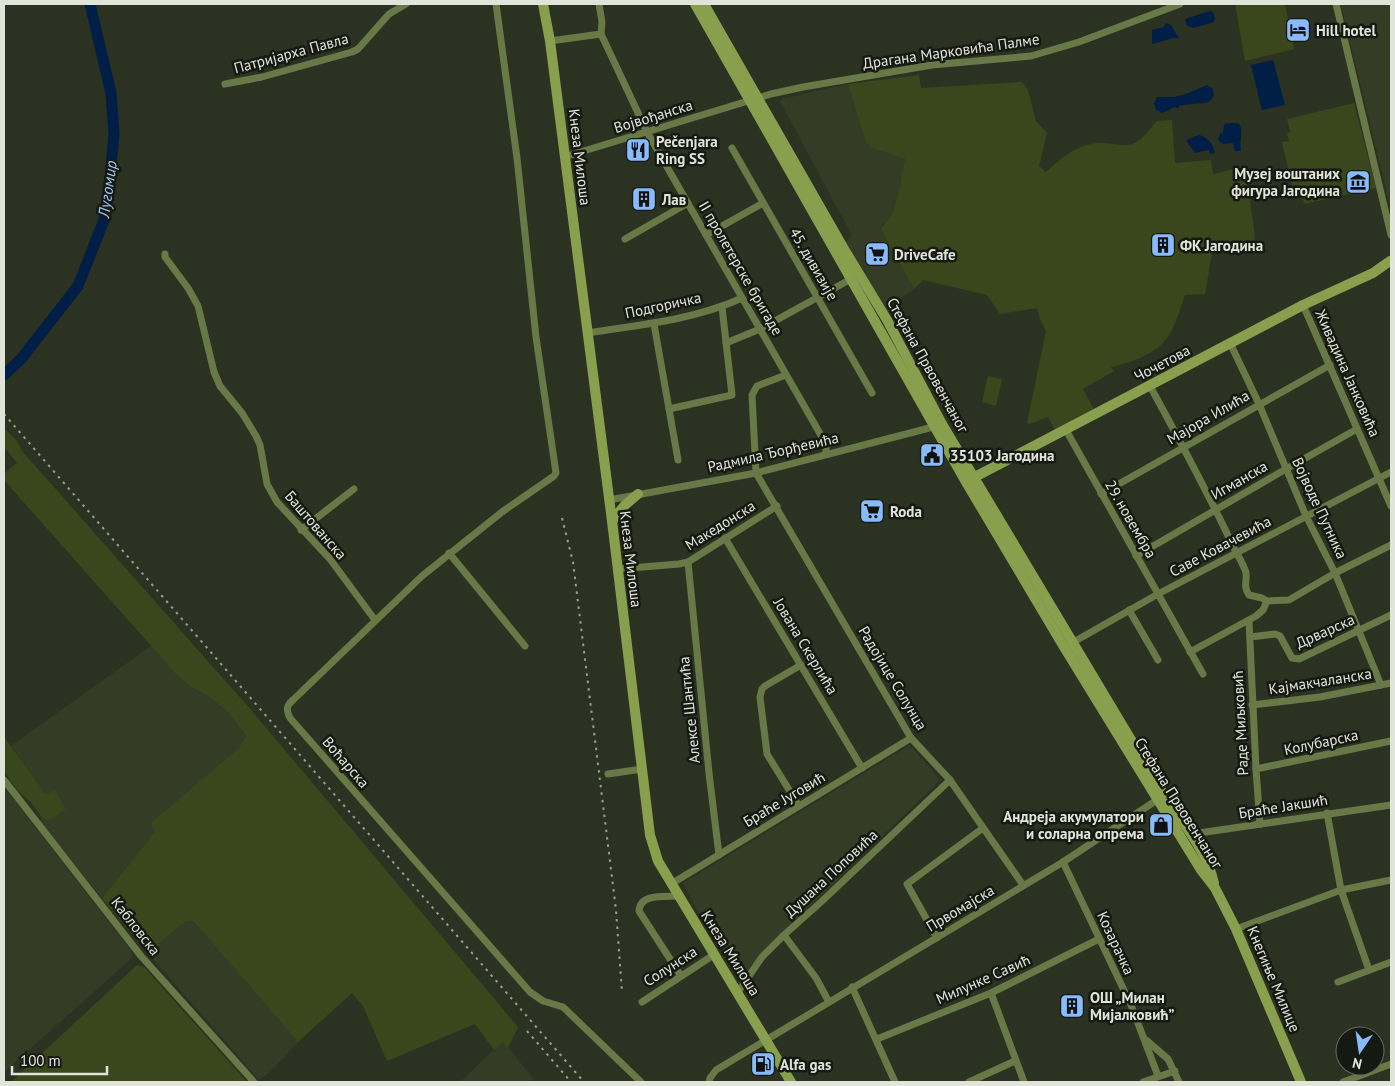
<svg xmlns="http://www.w3.org/2000/svg" width="1395" height="1086" font-family="'PT Sans',sans-serif">
	<style>
		.built { fill: #353c25 }
		.green { fill: #3a461c }
		.water { fill: #001e46 }
		.lines { fill: none; stroke-linecap: round; stroke-linejoin: round }
		.river { stroke: #001e46; stroke-width: 11 }
		.street { stroke: #687846; stroke-width: 7 }
		.secondary { stroke: #88a04e; stroke-width: 10 }
		.rail { stroke: #9b9f92; stroke-width: 2; stroke-dasharray: 2.5 5; stroke-linecap: butt }
		.labels { text-anchor: middle; dominant-baseline: central; stroke-width: 5; stroke-linejoin: round; paint-order: stroke }
		.poi-label { font-size: 15px; font-weight: bold; fill: #e0e4d9; stroke: #161911; text-anchor: start }
		.street-label { font-size: 15px; fill: #e0e4d9; stroke: #161911 }
		.water-label { font-size: 16px; font-style: italic; fill: #9dc4f5; stroke: #161911 }
	</style>
	<rect width="100%" height="100%" fill="#2c3221"/>
	<g class="built">
		<path d="M1341,4H1391V210Z"/>
		<path d="M848,84L867,142L875,149L905,159L896,204L890,218L882,225L881,230L914,289L889,307L888,318L845,242L850,239L851,234L780,101L782,99Z"/>
		<path d="M151,646L189,686L206,695L227,711L246,736L238,749L155,832L102,898L40,822L42,818L46,820L66,809L55,790L46,794L11,746Z"/>
		<path d="M910,745L940,780L762,953L740,981L693,903L683,883Z"/>
		<path d="M4,787L132,952V958L4,1072Z"/>
		<path d="M193,921L298,1042L271,1071L259,1080L148,953L185,922Z"/>
		<path d="M503,1041L536,1082H460Z"/>
	</g>
	<g class="green">
		<path d="M1235,4H1285L1294,49L1245,61Z"/>
		<path d="M919,75L921,88L1022,82L1028,90L1036,121L1047,133L1039,166L1046,172C1063,157 1077,144 1100,143C1114,143 1126,149 1138,141C1145,137 1151,127 1157,121L1172,120L1175,163L1211,160L1213,174L1245,166L1254,229L1255,248L1228,253H1212L1205,294L1185,295C1180,308 1176,326 1167,338C1154,355 1130,363 1111,367L1114,371L1083,389L1095,411L1056,432L1048,417L1030,424L1027,423L1046,331L1040,319L1037,308L1000,314L987,295L923,280L914,289L881,230C883,223 889,221 892,214C899,197 901,177 905,159L875,149L866,142L848,84Z"/>
		<path d="M1354,103L1376,188L1304,204L1301,193L1294,194L1282,142L1289,141L1287,133L1290,132L1287,119Z"/>
		<path d="M988,376L1002,379L996,406L982,402Z"/>
		<path d="M4,428L17,441L22,451L252,711L518,1027L508,1048L503,1042L494,1050L475,1024L387,1061L363,1006L352,993L298,1042L193,921L185,922L148,953L102,898L155,832L151,823L238,749L246,736L227,711L206,695L189,686L175,673L4,480V474L17,463L4,447Z"/>
		<path d="M4,737L46,794L55,790L66,809L53,818L46,820L42,818L31,802L18,791L4,771Z"/>
		<path d="M137,965L144,967L247,1082H11Z"/>
	</g>
	<g class="water">
		<path d="M1210,11L1213,12L1215,18L1214,22L1194,28L1187,26L1185,19Z"/>
		<path d="M1166,23L1171,25L1179,38H1174L1152,44V30L1164,27Z"/>
		<path d="M1273,60L1285,105L1262,110L1251,65Z"/>
		<path d="M1207,85L1213,89L1214,96L1209,102C1198,104 1189,104 1179,106V108H1176L1175,107L1162,113L1156,110L1154,103L1157,97H1174L1186,94Z"/>
		<path d="M1226,123H1237L1240,125C1243,133 1239,142 1241,151H1235L1233,143L1223,144L1218,140L1220,134L1223,132L1224,125Z"/>
		<path d="M1199,135C1208,137 1213,144 1215,153L1210,154L1209,150L1195,153L1186,140Z"/>
	</g>
	<g class="lines">
		<path class="river" d="M4,375L21,359L78,286L104,220L110,179L114,134L111,93L90,4"/>
		<g class="street">
			<path d="M496,4L517,158L536,337L556,473L554,476L502,512L422,576L293,700C286,706 286,710 290,718L530,992L543,1001L563,1007L641,1082"/>
			<path d="M599,4L602,22L601,34"/>
			<path d="M1336,4L1391,235"/>
			<path d="M550,41L601,34L647,132L826,444V454"/>
			<path d="M225,84L262,77L352,52L358,49L389,14L406,4"/>
			<path d="M732,148L872,393"/>
			<path d="M564,157L771,94L803,87L932,65L1031,56L1079,42L1180,4"/>
			<path d="M706,235L763,203"/>
			<path d="M625,239L688,203"/>
			<path d="M165,254V257L188,288L198,306L214,372L220,386L242,413L256,436L260,445L267,484L277,502L330,559L375,620"/>
			<path d="M1303,305L1391,506"/>
			<path d="M654,324L678,460"/>
			<path d="M587,333C639,325 694,320 742,298"/>
			<path d="M726,343L760,329L851,279"/>
			<path d="M1230,343L1259,404L1306,516L1335,573L1381,685"/>
			<path d="M786,375L757,386L752,395L756,473L911,738L950,780L1023,885"/>
			<path d="M1150,386C1179,439 1208,493 1234,548C1238,556 1244,565 1246,573C1247,582 1243,586 1249,595L1262,598L1267,601"/>
			<path d="M669,409L732,395L722,307"/>
			<path d="M1066,430L1203,674"/>
			<path d="M1101,494L1330,365"/>
			<path d="M609,500L756,473L937,426"/>
			<path d="M301,530L354,489"/>
			<path d="M725,538L862,768"/>
			<path d="M449,553L525,646"/>
			<path d="M1136,556L1286,469L1357,429"/>
			<path d="M688,562L709,773L719,855"/>
			<path d="M618,569L679,564L688,562L777,506"/>
			<path d="M1129,610L1158,660"/>
			<path d="M1249,621L1256,769L1260,824"/>
			<path d="M1250,637L1275,634L1280,636L1292,658L1299,659L1391,615"/>
			<path d="M1070,644L1158,594L1391,472"/>
			<path d="M1190,652L1256,616L1263,610L1267,601L1289,600L1335,573L1391,545"/>
			<path d="M1252,705L1320,697L1391,683"/>
			<path d="M1256,769L1391,741"/>
			<path d="M608,774L642,769"/>
			<path d="M4,780L141,956L254,1082"/>
			<path d="M799,806L767,754L760,697L762,689L765,686L801,665"/>
			<path d="M1327,813L1341,890L1369,970"/>
			<path d="M1189,833H1199L1391,805"/>
			<path d="M1063,862L1131,1005L1158,1076"/>
			<path d="M671,884L911,738"/>
			<path d="M679,896C665,897 640,893 639,911L681,976"/>
			<path d="M1236,929L1341,890L1391,880"/>
			<path d="M784,935L816,978L829,1002"/>
			<path d="M937,938L907,884L983,828"/>
			<path d="M1338,982L1391,962"/>
			<path d="M852,987L895,1082"/>
			<path d="M738,992L762,957L784,935L821,902L950,780"/>
			<path d="M991,993L1024,1082"/>
			<path d="M642,1002L715,954"/>
			<path d="M877,1039L991,993L1099,939"/>
			<path d="M1146,1040L1168,1059L1179,1082"/>
			<path d="M709,1082L710,1078L716,1070L1063,862L1160,798"/>
			<path d="M969,1082L1015,1061"/>
			<path d="M1143,1082L1175,1071"/>
			<path d="M1343,1082L1391,1064"/>
		</g>
		<g class="secondary">
			<path d="M543,4L550,41L612,521L650,835L658,861L791,1082"/>
			<path d="M695,4L966,482L1064,647L1201,870L1215,888L1236,929L1301,1082"/>
			<path d="M704,4L844,249L887,320L942,424L1164,795C1182,821 1207,852 1214,883"/>
			<path d="M969,480L1303,305L1373,273L1390,261"/>
			<path d="M612,521L625,505L638,494"/>
		</g>
		<g class="rail">
			<path d="M4,414L584,1082"/>
			<path d="M562,518L573,562L616,910L622,992"/>
			<path d="M527,1031L571,1082"/>
		</g>
	</g>
	<defs>
		<symbol id="hotel-square" viewBox="-11 -11 22 22"><rect x="-9" y="-9" width="18" height="18" rx="4" fill="#87bbfb" stroke="#161911"/><path d="M-6-4.5h1.5V1H6V5H4.5V3h-9V5H-6ZM-4 0a1.8 1.8 0 1 1 3.6 0ZM.5 0V-2.5h3Q6-2.5 6 0Z" fill="#111"/></symbol>
		<symbol id="restaurant-square" viewBox="-11 -11 22 22"><rect x="-9" y="-9" width="18" height="18" rx="4" fill="#87bbfb" stroke="#161911"/><path d="M-5-6h1v4h1v-4h1v4h1v-4h1v5L-1.5 .5V6h-2V.5L-5-1ZM5-6V6H3V1.5H1.5Q1.5-4 5-6Z" fill="#111"/></symbol>
		<symbol id="museum-square" viewBox="-11 -11 22 22"><rect x="-9" y="-9" width="18" height="18" rx="4" fill="#87bbfb" stroke="#161911"/><path d="M0-6L6-3V-2H-6V-3ZM-5-1h2V3h-2ZM-1-1h2V3h-2ZM3-1h2V3H3ZM-6 4H6V6H-6Z" fill="#111"/></symbol>
		<symbol id="building-square" viewBox="-11 -11 22 22"><rect x="-9" y="-9" width="18" height="18" rx="4" fill="#87bbfb" stroke="#161911"/><path d="M-4-6H4V6H1V3H-1V6H-4ZM-2.5-4.3h1.7v1.8h-1.7ZM.8-4.3h1.7v1.8H.8ZM-2.5-1h1.7V.8h-1.7ZM.8-1h1.7V.8H.8Z" fill="#111"/></symbol>
		<symbol id="supermarket-square" viewBox="-11 -11 22 22"><rect x="-9" y="-9" width="18" height="18" rx="4" fill="#87bbfb" stroke="#161911"/><path d="M-6-5.5h2.5l.6 2H6L4.5 2H-2.5L-4.4-4H-6ZM-1.5 3.2a1.3 1.3 0 1 0 .1 0ZM3 3.2a1.3 1.3 0 1 0 .1 0Z" fill="#111"/></symbol>
		<symbol id="civic-square" viewBox="-11 -11 22 22"><rect x="-9" y="-9" width="18" height="18" rx="4" fill="#87bbfb" stroke="#161911"/><path d="M-.6-6.5H3V-4.5H.6V-3L4-1V1h2V6H-6V1h2V-1L-.6-3ZM-1.2 2.5V6h2.4V2.5Z" fill="#111"/></symbol>
		<symbol id="shop-square" viewBox="-11 -11 22 22"><rect x="-9" y="-9" width="18" height="18" rx="4" fill="#87bbfb" stroke="#161911"/><path d="M-5-2.5h2.3a2.7 3.5 0 0 1 5.4 0H5L5.5 6h-11ZM-1.5-2.5h3a1.5 2.3 0 0 0-3 0Z" fill="#111"/></symbol>
		<symbol id="fuel-square" viewBox="-11 -11 22 22"><rect x="-9" y="-9" width="18" height="18" rx="4" fill="#87bbfb" stroke="#161911"/><path d="M-5.5-6h7V0h2V4h1.3V-2.5L3-4.5l.8-.8L6-3V5H2.5V1h-1V6h-7ZM-4.2-4.7v3.2H.2V-4.7Z" fill="#111"/></symbol>
	</defs>
	<g fill-rule="evenodd">
		<use href="#hotel-square" x="1284" y="16" width="28" height="28"/>
		<use href="#restaurant-square" x="624" y="136" width="28" height="28"/>
		<use href="#museum-square" x="1344" y="168" width="28" height="28"/>
		<use href="#building-square" x="630" y="185" width="28" height="28"/>
		<use href="#building-square" x="1149" y="231" width="28" height="28"/>
		<use href="#supermarket-square" x="863" y="240" width="28" height="28"/>
		<use href="#civic-square" x="918" y="441" width="28" height="28"/>
		<use href="#supermarket-square" x="858" y="497" width="28" height="28"/>
		<use href="#shop-square" x="1147" y="811" width="28" height="28"/>
		<use href="#building-square" x="1058" y="992" width="28" height="28"/>
		<use href="#fuel-square" x="749" y="1050" width="28" height="28"/>
	</g>
	<g class="labels">
		<g class="poi-label">
			<text x="1316" y="30">Hill hotel</text>
			<text x="656" y="141">Pečenjara<tspan x="656" dy="17">Ring SS</tspan></text>
			<text x="1340" y="173" text-anchor="end">Музеј воштаних<tspan x="1340" dy="17">фигура Јагодина</tspan></text>
			<text x="662" y="199">Лав</text>
			<text x="1180" y="245">ФК Јагодина</text>
			<text x="894" y="254">DriveCafe</text>
			<text x="950" y="455">35103 Јагодина</text>
			<text x="890" y="511">Roda</text>
			<text x="1144" y="816" text-anchor="end">Андреја акумулатори<tspan x="1144" dy="17">и соларна опрема</tspan></text>
			<text x="1090" y="997">ОШ „Милан<tspan x="1090" dy="17">Мијалковић”</tspan></text>
			<text x="780" y="1064">Alfa gas</text>
		</g>
		<g class="street-label">
			<text transform="translate(951 51) rotate(-8)">Драгана Марковића Палме</text>
			<text transform="translate(291 53) rotate(-15)">Патријарха Павла</text>
			<text transform="translate(653 116) rotate(-17)">Војвођанска</text>
			<text transform="translate(580 157) rotate(83)">Кнеза Милоша</text>
			<text transform="translate(814 264) rotate(60)">45. дивизије</text>
			<text transform="translate(741 268) rotate(60)">II пролетерске бригаде</text>
			<text transform="translate(663 305) rotate(-12)">Подгоричка</text>
			<text transform="translate(1162 363) rotate(-28)">Чочетова</text>
			<text transform="translate(928 365) rotate(61)">Стефана Првовенчаног</text>
			<text transform="translate(1348 373) rotate(66)">Живадина Јанковића</text>
			<text transform="translate(1208 417) rotate(-30)">Мајора Илића</text>
			<text transform="translate(773 452) rotate(-13)">Радмила Ђорђевића</text>
			<text transform="translate(1239 480) rotate(-30)">Игманска</text>
			<text transform="translate(1320 508) rotate(65)">Војводе Путника</text>
			<text transform="translate(1131 519) rotate(60)">29. новембра</text>
			<text transform="translate(316 525) rotate(49)">Баштованска</text>
			<text transform="translate(720 525) rotate(-32)">Македонска</text>
			<text transform="translate(1220 546) rotate(-28)">Саве Ковачевића</text>
			<text transform="translate(631 559) rotate(83)">Кнеза Милоша</text>
			<text transform="translate(1325 631) rotate(-24)">Дрварска</text>
			<text transform="translate(806 646) rotate(59)">Јована Скерлића</text>
			<text transform="translate(893 678) rotate(59)">Радојице Солунца</text>
			<text transform="translate(1320 681) rotate(-9)">Кајмакчаланска</text>
			<text transform="translate(689 710) rotate(-96)">Алексе Шантића</text>
			<text transform="translate(1240 723) rotate(-93)">Раде Миљковић</text>
			<text transform="translate(1321 742) rotate(-12)">Колубарска</text>
			<text transform="translate(346 762) rotate(49)">Воћарска</text>
			<text transform="translate(784 799) rotate(-31)">Браће Југовић</text>
			<text transform="translate(1179 803) rotate(58)">Стефана Првовенчаног</text>
			<text transform="translate(1283 806) rotate(-9)">Браће Јакшић</text>
			<text transform="translate(831 873) rotate(-43)">Душана Поповића</text>
			<text transform="translate(960 908) rotate(-31)">Првомајска</text>
			<text transform="translate(136 926) rotate(52)">Кабловска</text>
			<text transform="translate(1116 943) rotate(65)">Козарачка</text>
			<text transform="translate(731 953) rotate(58)">Кнеза Милоша</text>
			<text transform="translate(670 966) rotate(-33)">Солунска</text>
			<text transform="translate(983 979) rotate(-24)">Милунке Савић</text>
			<text transform="translate(1274 979) rotate(67)">Кнегиње Милице</text>
		</g>
		<g class="water-label">
			<text transform="translate(107 189) rotate(-82)">Лугомир</text>
		</g>
	</g>
	<rect width="1395" height="1086" fill="none" stroke="#e0e4d9" stroke-width="10"/>
	<g transform="translate(1360 1051) rotate(193)"><circle r="24" fill="#161911" stroke="#676a61"/>
	<path d="M0-4L9 19L0 12L-9 19Z" fill="#87bbfb"/>
	<text y="-8" font-size="14" font-weight="bold" text-anchor="middle" fill="#e0e4d9">N</text>
	</g>
	<path d="M12 1066v8h95v-8" fill="none" stroke="#e0e4d9" stroke-width="2.5"/>
	<text x="20" y="1066" font-size="15" fill="#e0e4d9" stroke="#161911" stroke-width="4" paint-order="stroke">100 m</text>
</svg>
